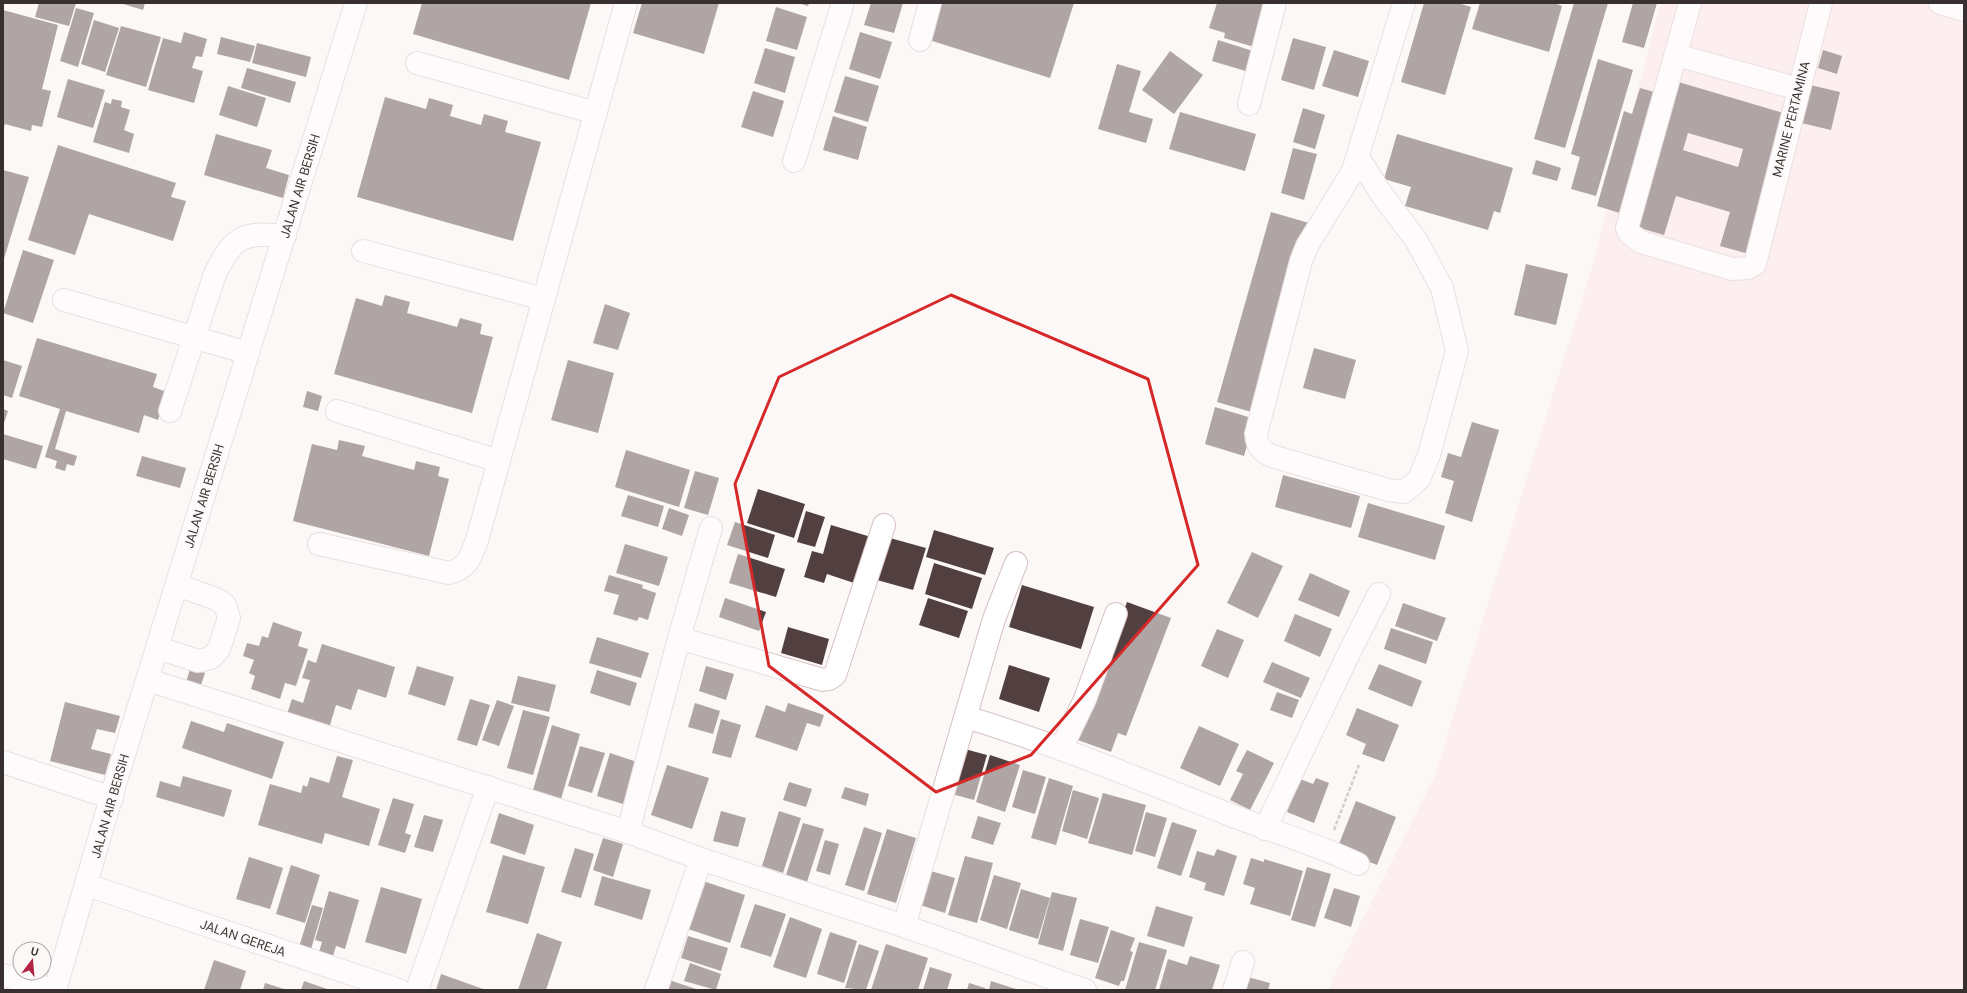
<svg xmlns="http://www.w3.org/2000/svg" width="1967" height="993" font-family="'DM Sans',sans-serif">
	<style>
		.built { fill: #ffe5e6 }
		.building { fill: #524041; fill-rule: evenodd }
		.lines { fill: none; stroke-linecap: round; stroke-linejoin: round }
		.minor-casing { stroke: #d7c1c2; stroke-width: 24 }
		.path { stroke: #a29c9c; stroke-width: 2.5; stroke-dasharray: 4 2; stroke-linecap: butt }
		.minor { stroke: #fff; stroke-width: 22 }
		.marked { fill: none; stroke: #d62828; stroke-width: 3; stroke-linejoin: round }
		.labels { text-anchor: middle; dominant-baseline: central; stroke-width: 4; stroke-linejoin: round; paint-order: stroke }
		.street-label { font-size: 13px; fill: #383030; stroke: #fcf8f8 }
	</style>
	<rect width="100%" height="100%" fill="#fcf8f8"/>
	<path class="built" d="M1660,3H1964V990H1329L1333,978L1434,778L1593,264Z"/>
	<g class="building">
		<path d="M39,3H76L69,26L35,17Z"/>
		<path d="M120,3H145L143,10Z"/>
		<path d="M422,3H591L569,80L413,34Z"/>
		<path d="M642,3H719L704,54L633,33Z"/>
		<path d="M798,3H809L808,6Z"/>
		<path d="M871,3H903L894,33L864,25Z"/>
		<path d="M937,3H1074L1050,78L926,39Z"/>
		<path d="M1217,3H1267L1254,47L1224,38L1225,33L1209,28Z"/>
		<path d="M1424,3H1458L1471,7L1445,95L1401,82Z"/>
		<path d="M1480,3H1554L1562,6L1549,52L1472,29Z"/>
		<path d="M1574,3H1608L1565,148L1534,139Z"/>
		<path d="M1633,3H1657L1644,48L1622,42Z"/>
		<path d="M776,7L807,17L797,50L766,41Z"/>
		<path d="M76,8L94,13L78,67L60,61Z"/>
		<path d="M3,10L58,25L42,89L51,91L42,127L32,125L31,131L5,124L3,130Z"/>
		<path d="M94,20L119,28L105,72L81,64Z"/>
		<path d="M121,26L161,37L146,87L106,75Z"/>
		<path d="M184,32L207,39L202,57L196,56L192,68L203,71L194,103L148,90L163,38L181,43Z"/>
		<path d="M860,32L892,42L880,79L849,69Z"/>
		<path d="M221,37L255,46L250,62L217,54Z"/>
		<path d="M1293,38L1326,47L1314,90L1281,80Z"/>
		<path d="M1218,40L1256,52L1249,72L1212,61Z"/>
		<path d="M257,43L311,57L306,77L252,63Z"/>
		<path d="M765,48L795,57L785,93L754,83Z"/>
		<path d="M1334,50L1369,61L1358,97L1322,86Z"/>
		<path d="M1823,50L1842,56L1837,74L1818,68Z"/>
		<path d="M1170,51L1203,75L1174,114L1142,90Z"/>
		<path d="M1598,59L1633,70L1596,196L1571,189L1580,157L1571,154Z"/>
		<path d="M1117,64L1141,71L1129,112L1153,119L1146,143L1098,129Z"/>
		<path d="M247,68L296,82L290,103L241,88Z"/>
		<path d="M845,76L879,86L868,122L834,112Z"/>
		<path d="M68,79L105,90L93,128L57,117Z"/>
		<path d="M1675,81L1790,115L1749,254L1720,246L1730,212L1676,196L1664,235L1633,226ZM1688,133L1743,149L1738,167L1683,150Z"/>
		<path d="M1806,84L1840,92L1831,130L1797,122Z"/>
		<path d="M228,86L266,98L257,127L219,115Z"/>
		<path d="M1640,88L1661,94L1623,214L1597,206L1624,111L1632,114Z"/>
		<path d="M753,91L784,101L773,137L741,127Z"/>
		<path d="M385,97L426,109L429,98L453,105L450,116L481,125L484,114L508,121L505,132L541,142L513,241L357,197Z"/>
		<path d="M112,99L122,101L121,107L130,110L124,130L134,134L129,153L93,142L105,102L111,104Z"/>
		<path d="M1303,108L1325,115L1315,149L1293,142Z"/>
		<path d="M1180,112L1256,134L1245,171L1169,149Z"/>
		<path d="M833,116L867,127L858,160L823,150Z"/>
		<path d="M216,134L272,150L266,168L289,175L283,198L204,175Z"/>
		<path d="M1397,134L1513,168L1500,213L1494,211L1488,230L1405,206L1411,187L1384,179Z"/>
		<path d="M58,145L176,183L171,197L186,201L173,241L89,214L75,255L28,240Z"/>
		<path d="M1293,148L1317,154L1304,200L1281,193Z"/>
		<path d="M1536,160L1561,168L1557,181L1532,174Z"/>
		<path d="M3,170L29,177L3,262Z"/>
		<path d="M1271,212L1309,223L1255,413L1217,402Z"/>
		<path d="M23,250L54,260L33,323L3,313Z"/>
		<path d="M1526,264L1568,274L1556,325L1514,315Z"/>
		<path d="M385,295L410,302L407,313L457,327L460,318L482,324L480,334L493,337L472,413L334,374L356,298L382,306Z"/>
		<path d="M605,304L630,313L618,350L593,343Z"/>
		<path d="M37,338L157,374L153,387L167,392L158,420L144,415L139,433L66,411L55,449L77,456L74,466L67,464L65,471L55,468L57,461L45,457L60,409L19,396Z"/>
		<path d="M1314,348L1356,360L1345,399L1303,388Z"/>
		<path d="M3,360L22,366L12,398L3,395Z"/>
		<path d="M568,360L614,373L598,433L551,420Z"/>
		<path d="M307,391L322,396L318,411L303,407Z"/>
		<path d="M1215,407L1255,419L1244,456L1205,444Z"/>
		<path d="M3,409L8,411L3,426Z"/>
		<path d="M1472,422L1499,430L1472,522L1445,513L1454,481L1441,477L1448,453L1461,457Z"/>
		<path d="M3,434L43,446L36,469L3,459Z"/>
		<path d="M339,440L365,446L362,456L414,470L416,461L440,467L438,476L449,479L429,556L293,521L312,444L337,450Z"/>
		<path d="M626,450L690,470L679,507L615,487Z"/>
		<path d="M142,456L186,468L180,488L136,476Z"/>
		<path d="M695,471L719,478L708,515L684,508Z"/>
		<path d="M1283,475L1360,496L1351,528L1275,507Z"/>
		<path d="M758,489L805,504L794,538L747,523Z"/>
		<path d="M628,495L664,506L658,527L621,516Z"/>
		<path d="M1368,503L1445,526L1435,560L1358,537Z"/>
		<path d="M669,508L689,515L682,536L662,529Z"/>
		<path d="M806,511L825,517L815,547L797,542Z"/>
		<path d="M735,522L775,535L768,558L727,545Z"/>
		<path d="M831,525L871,537L857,584L827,574L824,583L804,577L812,551L823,554Z"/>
		<path d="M934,530L994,548L985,575L926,557Z"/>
		<path d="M890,538L926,548L913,590L877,580Z"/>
		<path d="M625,544L668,557L659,586L616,573Z"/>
		<path d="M1252,552L1283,566L1258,618L1227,603Z"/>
		<path d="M738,554L785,569L776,597L729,583Z"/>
		<path d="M934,563L982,578L972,609L925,594Z"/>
		<path d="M1310,573L1350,591L1339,617L1298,600Z"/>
		<path d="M609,575L643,585L642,588L656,593L648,620L639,617L637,621L613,614L619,595L604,591Z"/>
		<path d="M1022,585L1094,607L1081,649L1009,627Z"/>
		<path d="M725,598L766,612L759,631L719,617Z"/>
		<path d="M928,598L968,611L959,638L919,625Z"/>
		<path d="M1127,602L1171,618L1126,736L1118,733L1111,752L1075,739Z"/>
		<path d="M1403,603L1446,618L1437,641L1395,626Z"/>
		<path d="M1295,614L1332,629L1320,657L1284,641Z"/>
		<path d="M273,622L302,632L298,646L308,649L296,686L285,683L280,699L251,689L255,676L249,673L254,660L243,656L247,643L259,646L262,636L268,638Z"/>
		<path d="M788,627L829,639L822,665L781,653Z"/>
		<path d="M1391,628L1433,642L1426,664L1384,649Z"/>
		<path d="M1217,629L1244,640L1228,678L1201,666Z"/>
		<path d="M597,637L649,653L641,678L589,663Z"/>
		<path d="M322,644L395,667L386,698L358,689L351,710L336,705L327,735L286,717L292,699L303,703L310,680L302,678L308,660L316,663Z"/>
		<path d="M1272,662L1310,678L1301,698L1263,682Z"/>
		<path d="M1379,664L1422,681L1412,707L1368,689Z"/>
		<path d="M1009,665L1050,678L1039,712L999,699Z"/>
		<path d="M417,666L454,677L445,706L408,694Z"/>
		<path d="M706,666L734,674L726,700L699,691Z"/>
		<path d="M190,669L205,673L199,691L185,686Z"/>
		<path d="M597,670L637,683L630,706L590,693Z"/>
		<path d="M518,676L556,685L549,712L511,703Z"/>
		<path d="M1277,692L1299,700L1292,718L1270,710Z"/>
		<path d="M470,699L490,705L477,746L457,740Z"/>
		<path d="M497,700L514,706L499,746L482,740Z"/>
		<path d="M65,702L120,716L115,733L97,729L91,749L111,754L105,775L50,761Z"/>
		<path d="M695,703L720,711L713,734L688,727Z"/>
		<path d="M788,703L824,715L820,727L807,723L797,751L755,737L766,705L785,712Z"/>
		<path d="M1357,708L1399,725L1384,762L1362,754L1366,744L1346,735Z"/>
		<path d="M523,710L550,717L533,775L507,768Z"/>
		<path d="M721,719L741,725L731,758L712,753Z"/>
		<path d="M191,721L224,732L227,723L284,742L272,779L182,748Z"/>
		<path d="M552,725L580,734L561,799L533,790Z"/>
		<path d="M1199,726L1239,744L1220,786L1180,768Z"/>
		<path d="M580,746L605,753L592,793L568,786Z"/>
		<path d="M961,748L987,755L974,800L948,793Z"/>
		<path d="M1247,750L1274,763L1250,810L1230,800L1243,774L1236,771Z"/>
		<path d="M610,753L637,762L623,804L597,796Z"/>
		<path d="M990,755L1020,765L1005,812L976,802Z"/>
		<path d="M337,756L353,760L342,797L380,809L369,846L325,833L322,844L258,825L270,784L301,793L303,785L307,787L310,777L329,783Z"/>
		<path d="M667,765L709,778L692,829L651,815Z"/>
		<path d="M1023,770L1046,777L1035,814L1012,807Z"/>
		<path d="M183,776L232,790L224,817L156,797L160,781L180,787Z"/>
		<path d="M1049,778L1073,786L1056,845L1031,838Z"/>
		<path d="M1316,778L1329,783L1314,823L1287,812L1300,779L1313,784Z"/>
		<path d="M789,782L812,789L806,807L783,800Z"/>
		<path d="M845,787L869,794L866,806L841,798Z"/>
		<path d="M1073,790L1099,798L1087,839L1062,831Z"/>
		<path d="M1103,793L1146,805L1132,855L1088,843Z"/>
		<path d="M393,798L414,804L405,833L411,835L405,853L378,845Z"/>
		<path d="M1356,801L1396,817L1377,865L1337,849Z"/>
		<path d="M721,811L746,818L738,847L713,841Z"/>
		<path d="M779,811L801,818L783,873L762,866Z"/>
		<path d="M1146,812L1167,818L1155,857L1135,851Z"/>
		<path d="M499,813L534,825L525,855L490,843Z"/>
		<path d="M424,815L443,820L433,852L414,847Z"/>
		<path d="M978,816L1001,823L993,845L971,838Z"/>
		<path d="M1172,822L1197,830L1181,876L1157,868Z"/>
		<path d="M803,823L824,829L806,885L785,878Z"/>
		<path d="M864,827L882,833L864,891L845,885Z"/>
		<path d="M887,829L916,838L896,903L867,894Z"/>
		<path d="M603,838L623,844L613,877L593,870Z"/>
		<path d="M825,840L839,844L830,875L816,871Z"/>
		<path d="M575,848L594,854L581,898L561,892Z"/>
		<path d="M1217,849L1237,856L1224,896L1204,890L1206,883L1189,877L1197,851L1214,856Z"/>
		<path d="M503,855L545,867L528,924L486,912Z"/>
		<path d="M965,856L993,863L977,923L948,915Z"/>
		<path d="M249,857L283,868L270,909L236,899Z"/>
		<path d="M1251,858L1264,862V859L1303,871L1290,916L1250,904L1255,888L1243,884Z"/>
		<path d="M291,865L320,875L305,923L276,914Z"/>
		<path d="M1307,867L1331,874L1315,927L1291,920Z"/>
		<path d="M927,870L955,878L945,913L917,904Z"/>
		<path d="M994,875L1021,883L1007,929L980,920Z"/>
		<path d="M602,876L651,890L642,920L594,905Z"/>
		<path d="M700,880L745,895L730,943L685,928Z"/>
		<path d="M381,887L422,899L406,954L365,942Z"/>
		<path d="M1334,888L1360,896L1351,927L1324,918Z"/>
		<path d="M1021,889L1050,898L1038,939L1009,930Z"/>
		<path d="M329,891L359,900L345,949L336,946L333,956L319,952L322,942L315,940Z"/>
		<path d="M1052,892L1077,898L1063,951L1038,944Z"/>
		<path d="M755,904L786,914L771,957L740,947Z"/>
		<path d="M312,905L323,908L310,953L298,950Z"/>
		<path d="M1156,906L1193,917L1184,947L1147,936Z"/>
		<path d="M790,917L822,929L806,978L773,967Z"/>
		<path d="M1080,919L1109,927L1098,963L1070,955Z"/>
		<path d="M1111,930L1135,938L1130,951L1133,952L1124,981H1121L1119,986L1095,978Z"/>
		<path d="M830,932L857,941L844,983L817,974Z"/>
		<path d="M537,933L562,942L546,990H518Z"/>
		<path d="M688,936L728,948L721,971L681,958Z"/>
		<path d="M1139,942L1167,950L1155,990H1125Z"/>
		<path d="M859,944L879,951L866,990L845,988Z"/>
		<path d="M886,944L928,958L918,990H871Z"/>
		<path d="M1190,956L1220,965L1212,990H1159L1168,959L1187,965Z"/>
		<path d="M214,960L246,971L240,990H204Z"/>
		<path d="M690,963L721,974L716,990L684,981Z"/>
		<path d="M930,967L952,974L947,990H923Z"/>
		<path d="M441,974L486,990H436Z"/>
		<path d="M1244,976L1270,983L1268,990H1240Z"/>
		<path d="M669,980L699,990H666Z"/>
		<path d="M304,981L330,990H301Z"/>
		<path d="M991,981L1019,990H989Z"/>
		<path d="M265,983L287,990H263Z"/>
		<path d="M969,983L985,988V990H967Z"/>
	</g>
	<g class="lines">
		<defs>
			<g id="minor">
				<path d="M1690,3L1627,228L1630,234L1641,242L1732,269L1748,268L1755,264L1821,3"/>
				<path d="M1940,3L1964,10"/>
				<path d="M920,40L930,3"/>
				<path d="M1676,55L1799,89"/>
				<path d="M417,63L596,113"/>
				<path d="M1249,104L1275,3"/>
				<path d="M1358,157L1382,195L1416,240L1442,288L1457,351L1429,455L1419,479L1404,492L1388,490L1272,456C1261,451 1257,446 1256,434L1301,261L1307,246L1353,171L1404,3"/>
				<path d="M794,161L843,3"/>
				<path d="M363,251L544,299"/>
				<path d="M64,300L248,353"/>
				<path d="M170,411L215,274C233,237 243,231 285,236"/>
				<path d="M337,411L499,461"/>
				<path d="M319,544L449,573C469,567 470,558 477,540L626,3"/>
				<path d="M679,638L823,680L829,679L835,675L884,525"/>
				<path d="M158,648L198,661L211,658L219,649L229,618L225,605L216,599L177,585"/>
				<path d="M148,680L628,832L701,859L904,926L1085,990"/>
				<path d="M966,717C1055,744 1141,780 1228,814C1271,831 1316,844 1358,864"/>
				<path d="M1061,749L1085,699L1116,614"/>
				<path d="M3,762L112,798"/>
				<path d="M1265,829L1351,649L1379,594"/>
				<path d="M628,832L679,638L711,528"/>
				<path d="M87,885L399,990"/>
				<path d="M904,926L994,619L1016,563"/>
				<path d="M3,975L52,990"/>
				<path d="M55,990L118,774L356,3"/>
				<path d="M417,990L488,787"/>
				<path d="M656,990L701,859"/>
				<path d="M1234,990L1243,962"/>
			</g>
		</defs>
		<use href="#minor" class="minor-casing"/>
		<path class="path" d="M1334,830L1359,765"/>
		<use href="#minor" class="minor"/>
	</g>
	<path d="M0 0H1967V993H0ZM951,295L1148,379L1198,565L1031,755L936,792L769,666L735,484L779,377Z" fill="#fcf8f8" fill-opacity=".55" fill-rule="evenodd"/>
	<path class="marked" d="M951,295L1148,379L1198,565L1031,755L936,792L769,666L735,484L779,377Z"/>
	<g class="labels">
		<g class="street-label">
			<text transform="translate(1791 119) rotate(-76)">MARINE PERTAMINA</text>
			<text transform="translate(300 186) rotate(-73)">JALAN AIR BERSIH</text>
			<text transform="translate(204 496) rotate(-73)">JALAN AIR BERSIH</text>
			<text transform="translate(110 806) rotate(-74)">JALAN AIR BERSIH</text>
			<text transform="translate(243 938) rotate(19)">JALAN GEREJA</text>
		</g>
	</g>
	<rect width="1967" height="993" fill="none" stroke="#383030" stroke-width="8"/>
	<g transform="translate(32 961) rotate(16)"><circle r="19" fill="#fcf8f8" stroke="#aea8a8"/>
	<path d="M0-3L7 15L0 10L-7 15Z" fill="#b42243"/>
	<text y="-6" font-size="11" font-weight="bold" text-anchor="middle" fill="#383030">U</text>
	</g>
</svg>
